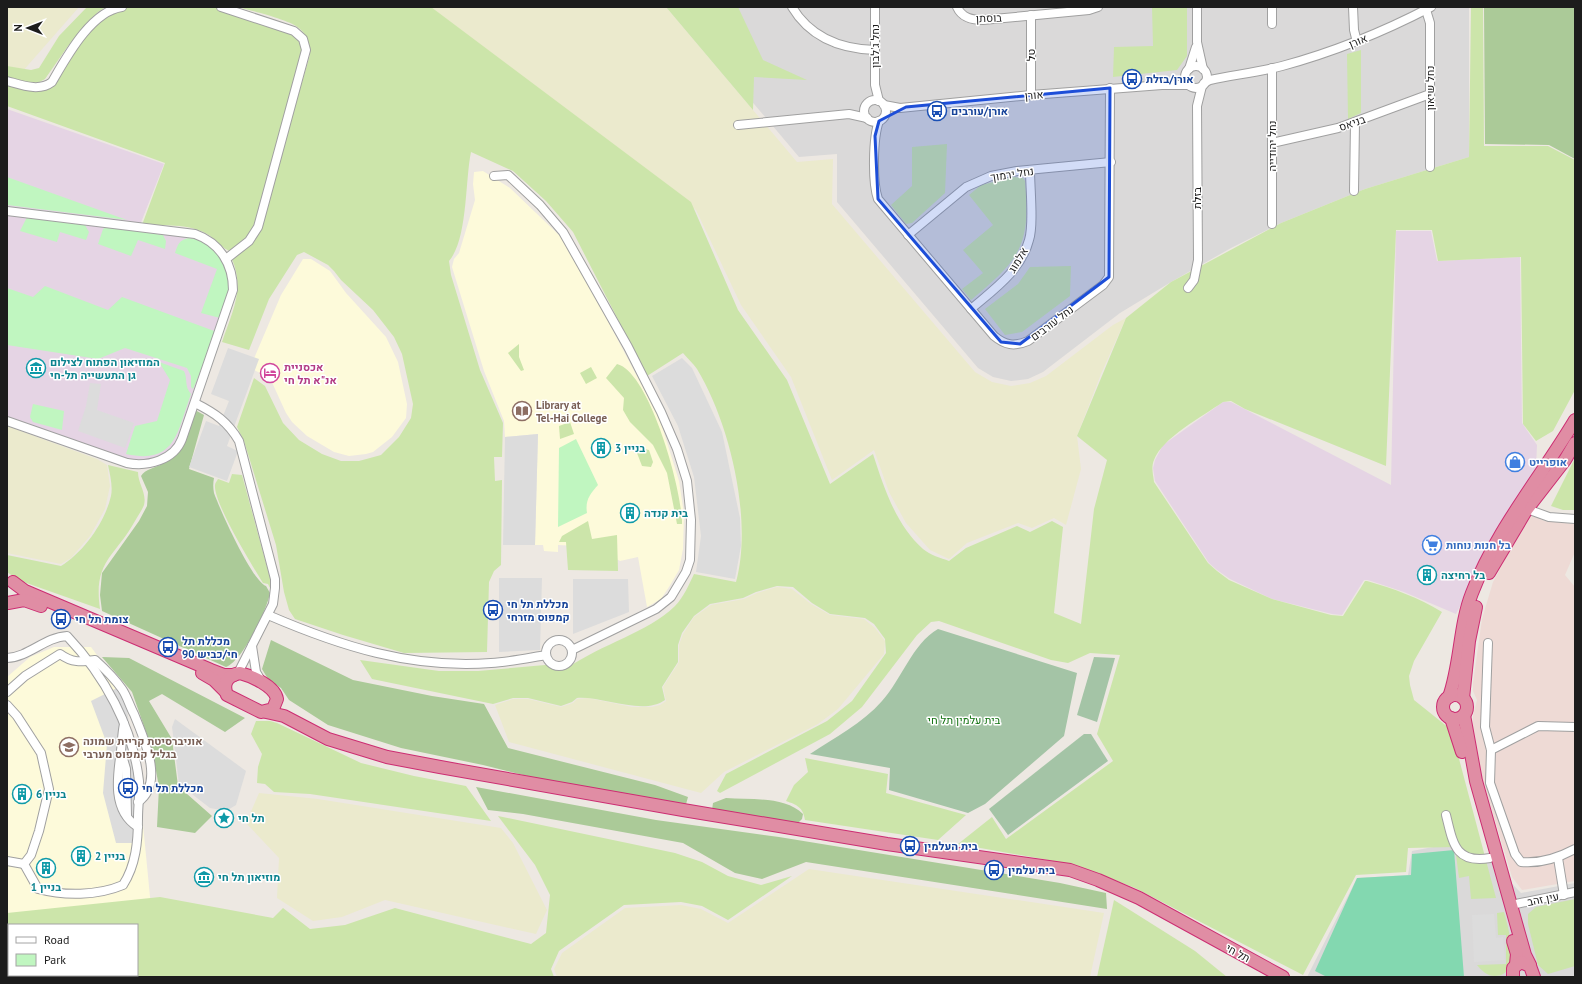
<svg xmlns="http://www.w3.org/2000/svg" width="1582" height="984" font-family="'PT Sans',Heebo,sans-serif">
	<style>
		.residential { fill: #dad9d9 }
		.industrial { fill: #e5d4e4 }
		.education { fill: #fdfada }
		.military { fill: #eedad5 }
		.farmland { fill: #ebeacd }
		.grass { fill: #cce5aa }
		.forest { fill: #abca98 }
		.cemetery { fill: #a4c4a6 }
		.park { fill: #c0f6c0 }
		.pitch { fill: #83d8b0 }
		.parking { fill: #dcdcdc }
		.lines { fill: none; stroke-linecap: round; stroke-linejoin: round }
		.minor-casing { stroke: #a0a0a0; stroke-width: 10 }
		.highway-casing { stroke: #cc2d72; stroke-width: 14 }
		.minor { stroke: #fff; stroke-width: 8 }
		.highway { stroke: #e08da4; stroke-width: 12 }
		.marked { fill: #1d4ed8; fill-opacity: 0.2; stroke: #1d4ed8; stroke-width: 3; stroke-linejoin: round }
		.labels { text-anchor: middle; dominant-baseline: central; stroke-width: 3; stroke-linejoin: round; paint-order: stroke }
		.street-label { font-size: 11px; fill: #1c1c1c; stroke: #fff }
		.transit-label { font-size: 11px; font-weight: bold; fill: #164399; stroke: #fff; text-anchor: start }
		.culture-label { font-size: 11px; font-weight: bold; fill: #0d838f; stroke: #fff; text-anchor: start }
		.hotel-label { font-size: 11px; font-weight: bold; fill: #b23c85; stroke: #fff; text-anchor: start }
		.education-label { font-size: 11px; font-weight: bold; fill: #785e54; stroke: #fff; text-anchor: start }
		.shop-label { font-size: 11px; font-weight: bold; fill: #366cbe; stroke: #fff; text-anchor: start }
		.park-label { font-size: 11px; fill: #127211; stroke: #fff }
	</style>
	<rect width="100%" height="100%" fill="#ede8e2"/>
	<g class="residential">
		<path d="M672,7H1469V157L1365,189L1281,223L1231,248L1171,282L1120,313L1043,372L1028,379L1011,381L993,377L978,368L837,202V154L799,157Z"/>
		<path d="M1470,840L1521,893L1575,883V977H1307L1357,878L1408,875L1412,851Z"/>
	</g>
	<g class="industrial">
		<path d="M7,109L164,164L138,230L195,236L210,244L226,264L231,290L180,438L171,450L158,458L135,462L7,419Z"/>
		<path d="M1396,231H1431L1437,261L1520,257L1522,423L1537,445L1536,467L1496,536L1456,614L1404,592L1368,580H1364L1342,615L1332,614L1272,599L1230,579L1217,570L1209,563L1155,481L1153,468L1155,460L1163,445L1223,402H1231L1391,485Z"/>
	</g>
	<g class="education">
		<path d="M483,171L510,188L560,236L592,291L660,420L679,481L684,514L683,549L679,570L669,587L661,599L647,607L638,557L620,561L597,547L558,545V552L544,551L543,545H535L538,434L505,437L504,421L484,371L452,267L454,259L459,253L475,200L473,184L474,172Z"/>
		<path d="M303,259H311L330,271L346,293L386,337L398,362L407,404L406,418L392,437L373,452L366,454L349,456L334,452L307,436L292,422L286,413L270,378L250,368L281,295Z"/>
		<path d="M54,647H91L123,690L141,804L151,907L7,919V677L30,657Z"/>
	</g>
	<path class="military" d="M1530,513L1544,521L1575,524V552L1565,575L1575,587V881L1522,890L1512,877L1479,767L1472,731L1473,716L1477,700L1473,691V683L1482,619L1493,582Z"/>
	<g class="farmland">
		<path d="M7,7H79L22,72L7,70Z"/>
		<path d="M428,7H666L797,162L833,159L832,204L975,372L992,382L1011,386L1030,383L1046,376L1113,325L1126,318L1101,374L1077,436L1081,469L1066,525L1054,518L1032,528L1018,523L967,543L949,559L930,550L906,523L889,492L874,450L832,480L791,377L741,305L696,210Z"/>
		<path d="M7,426L97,459L107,465L110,486L105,509L90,536L71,558L61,564L7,553Z"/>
		<path d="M777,587L792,589L811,604L830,615L864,619L875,628L885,641L884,654L838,709L818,724L724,772L701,793L509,742L495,705L513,699H528L561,707L573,703L577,699L588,698L632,707H652L660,705L666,701L663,687L679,662V645L683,634L694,617L711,605L744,599L757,593Z"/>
		<path d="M259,793L318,799L501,828L513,843L547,910L536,934L385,900L342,917L313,921L277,898L279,858L246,823Z"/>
		<path d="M809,869L1104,913L1090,977H557L554,969L562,953L625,908L681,905L701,909L728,923Z"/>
	</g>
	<g class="grass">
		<path d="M87,7H106L98,12L68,46L45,79L34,85L7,78V66L31,70L39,68L59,36Z"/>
		<path d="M166,7H211L222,9L293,33L304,45L252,233L232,252C222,249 216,239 207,234C188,223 163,226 142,225L165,163L7,106V84L49,88C66,63 90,18 120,9C133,5 152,8 166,7Z"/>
		<path d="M238,7H431L691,202L738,310L787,380L830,484L873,454C884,488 896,525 923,549C930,555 941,558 949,561L966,548L1017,526L1030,532L1052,521L1063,527L1054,613L1081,624L1094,509L1107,460L1077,436L1126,318L1171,282L1281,223L1365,189L1469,157L1471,7H1483L1484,146H1548L1575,160V390L1553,431L1536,441L1523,424L1521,257L1438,261L1432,230H1396L1386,466L1245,409L1231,401L1223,402C1203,416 1162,438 1154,460C1151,467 1153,474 1154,482L1208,563L1217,571L1229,580L1272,599L1331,615L1343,616L1365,581H1367C1394,589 1418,597 1442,612L1414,661L1409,676L1410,685L1414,700L1449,728L1458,755L1496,898L1471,899L1469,876L1459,878L1455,847L1408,848L1406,872L1356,875L1303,975L1135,888L1076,865L958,844L992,817L1006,839L1113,761L1097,734L1120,655L1090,653L1068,663L1051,660L939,621L931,622L917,635L862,707L830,734L720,793L717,791L726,774L827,721L852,701L886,653L885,639L874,624L865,618L830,614L812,603L793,587L777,586L756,592L743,598L710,604L694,616L682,633L678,645V662L662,687L665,700C643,716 603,696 577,698L572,702L561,706L528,698H513L493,704L372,679L360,660L439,671H478L545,665L569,667C602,644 647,633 675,606C684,597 689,584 694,574L736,582C753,521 730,423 697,369C693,363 687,358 683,353L647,376L573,232L546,201L513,171L471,152C465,180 468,239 449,261L451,275L480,370L503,423L502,457H494L495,481L502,480L501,565L494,571L489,582L487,652L404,653L343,635L295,619L289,610L284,592L276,545L244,441L237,427L254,378L265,386L283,423L299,440L322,454L341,461H359L381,455L399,437L411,418L413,404L402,354L394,337L373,310L341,280L334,271L328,265L304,252L297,255L269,299L249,350L222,342C232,312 245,290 232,259L256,239L310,55C309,45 308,36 300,29C291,20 252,11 238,7Z"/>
		<path d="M666,7H738L763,60L807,80L754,77L753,110Z"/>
		<path d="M1152,7H1187V56L1177,70L1113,77L1114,47L1153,46Z"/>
		<path d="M1361,50V113L1348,119L1347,54Z"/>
		<path d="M947,144L945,193L912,223L906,224L891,205L912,186V147Z"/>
		<path d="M1014,177L1023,178L1025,181C1031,246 1020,259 971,300L962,289L983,273L963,250L993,225L969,195L981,185Z"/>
		<path d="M1071,266L1070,296L1022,332L1005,335L985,309L1018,284L1030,267Z"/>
		<path d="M519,344V357L524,370L521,371L508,353Z"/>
		<path d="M617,364C650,372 683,493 682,524H677L667,473L653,445L630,422L623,410L624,398L606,378Z"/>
		<path d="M591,367L597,378L586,384L580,373Z"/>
		<path d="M570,422L574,434L560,439L559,426Z"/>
		<path d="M640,448L649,450L653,462L651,467L642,466L637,453Z"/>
		<path d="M1575,458V510H1563L1551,506Z"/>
		<path d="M108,465L138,472C138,484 147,493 144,505C142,510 138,516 135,521C115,557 93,561 100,609L18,580L7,572V555L61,566C84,552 105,522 111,496C113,486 110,475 108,465Z"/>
		<path d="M232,474L242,475L270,578L271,590L268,584L263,583C253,567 213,502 215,485C215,483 217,481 218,479L229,483Z"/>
		<path d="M588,521L592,539L617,535L618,571L568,570L566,542H559L562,536Z"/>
		<path d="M256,721H270L277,723L361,763L414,776L466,786L491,821L310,794L274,792L265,784L257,783L258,767L262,754L251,734Z"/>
		<path d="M805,758L888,774L886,793L966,815L938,840L805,820C803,807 797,805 786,801L794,785L808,772Z"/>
		<path d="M498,816L675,853L702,862L728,876L761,885L792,876L728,920L702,906L681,902L624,905L559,951L551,969L554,977H125L110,975H137V925H9V975H35L34,977H7V913L160,897L273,918L283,908L310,929L345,925L395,908L531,944L546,933L550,895L535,865Z"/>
		<path d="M1575,899V966L1548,974L1538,965L1528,924V914L1536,907Z"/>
		<path d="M1114,900L1195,951L1227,977H1097Z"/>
		<path d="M1504,912C1508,927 1523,976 1495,976C1487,976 1482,971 1477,965L1506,964V935H1498L1497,913Z"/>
	</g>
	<g class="forest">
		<path d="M1484,7H1575V159L1549,145L1485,144Z"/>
		<path d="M195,410L204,415L189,469L214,478C213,483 213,488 214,493C220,510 252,581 266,586L270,593C267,610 242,662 226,667L102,611L100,595L102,573L139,521L147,506L148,492L141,476C145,469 155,468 162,464C186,451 187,434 195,410Z"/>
		<path d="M271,640L353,680L432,696L484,704L508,748L655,785L688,797L685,808L580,789L483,765L401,748L328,725L289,700L281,688L268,679L262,669Z"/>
		<path d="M102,657L129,658L245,718L225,732L162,694L149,701L172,739L178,786L212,816L195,833L157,827L159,787L152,749L132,692Z"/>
		<path d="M476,787L656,820L779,837L1060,883L1106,893L1107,909L806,862L762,879L735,873L683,843L523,814L488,810Z"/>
		<path d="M726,798C750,800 785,796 803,814L802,819L798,823L712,810L713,803Z"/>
	</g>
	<g class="cemetery">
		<path d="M938,629L1077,673L1064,736L985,804L968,813L889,790L890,768L810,754C834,738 863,723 882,701C902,679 912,644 938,629Z"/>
		<path d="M1094,657L1115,658L1097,722L1077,715Z"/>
		<path d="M1084,734H1091L1108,761L1008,835L989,809Z"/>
	</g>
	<g class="park">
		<path d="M7,177L127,220L7,205Z"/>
		<path d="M27,217L85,225L89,232L86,240L60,232L57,242L20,231Z"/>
		<path d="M107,227L163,235L166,241L165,249L138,240L131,256L98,244L103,229Z"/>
		<path d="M189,238C193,239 197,239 201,241C217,247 230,271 229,288C228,298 223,308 220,318L201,313L217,269L175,253C178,244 179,240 189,238Z"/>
		<path d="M45,286L108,310L122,297L217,332L193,389L191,387V376L187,368L125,348L98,359L7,345V288L33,297Z"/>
		<path d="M159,362L184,371C188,379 184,386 191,394C177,432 176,465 126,454L135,426L157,421L170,380Z"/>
		<path d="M33,404L64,411L62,430L33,422L30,417Z"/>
		<path d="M576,439L598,485C590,494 585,500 587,513L558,527L559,448Z"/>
	</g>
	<path class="pitch" d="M1454,850L1464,977H1327L1315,971L1357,878L1411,875L1412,854Z"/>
	<g class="parking">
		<path d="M228,348L259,359L227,446L238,451L227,481L189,467L206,421L219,426L229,401L211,394Z"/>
		<path d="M682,358L692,368L722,432L740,518L741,546L735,579L696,572L701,536L694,477L678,426L652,376Z"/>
		<path d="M90,383L101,384L97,410L134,423L125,448L78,431L86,406Z"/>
		<path d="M538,434L535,545H503L505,437Z"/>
		<path d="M499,578H542L540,650L499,652Z"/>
		<path d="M573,579H628L629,612L573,634Z"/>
		<path d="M123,685L138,779L140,843H116L103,793L107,744L91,701Z"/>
		<path d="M175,719L246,771L236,805L226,811L210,808L179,784L172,727Z"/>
		<path d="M1494,914L1496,938L1503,937L1505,960L1474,962L1472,915Z"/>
	</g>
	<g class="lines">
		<defs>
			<g id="minor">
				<path d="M221,7L294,31L303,39L306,50L258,227L249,241L226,259"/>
				<path d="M792,7C810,37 841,49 875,50"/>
				<path d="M875,7V85L879,101"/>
				<path d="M957,7C962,18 972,20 983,20L1089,10L1098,7"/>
				<path d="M1197,7V42L1203,69"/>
				<path d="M1272,7V24"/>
				<path d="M1353,7L1354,30L1357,42"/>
				<path d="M1426,10L1430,23V167"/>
				<path d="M1031,15V95"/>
				<circle cx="1196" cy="77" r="11"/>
				<path d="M1272,68V224"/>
				<path d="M1189,69L1196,47"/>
				<path d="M7,81C22,85 39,92 52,82C66,58 91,11 122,7"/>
				<path d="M1204,83L1210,80C1234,75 1258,72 1282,66C1334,52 1383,32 1431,7"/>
				<circle cx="875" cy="111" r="11"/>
				<path d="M884,105L900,108L1031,95L1162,85H1188"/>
				<path d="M879,121C873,137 872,182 878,199L994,336C1005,345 1014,347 1028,341L1103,285L1109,277L1110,88"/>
				<path d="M738,125L849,114L867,118"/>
				<path d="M1272,143L1338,128L1430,94"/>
				<path d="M494,176L508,175L540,205L563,232L628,347L661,412L677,449L687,481L691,520L690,560L686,572L671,597L656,609L572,650"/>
				<path d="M1354,191L1355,122"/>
				<path d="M7,211L195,234C220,243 233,264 233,290L182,439C174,460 148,467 127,463L7,421"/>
				<path d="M908,235L966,187L991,176L1017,171L1111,162"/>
				<path d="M1188,288L1194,280L1198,260L1197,106L1202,86"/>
				<path d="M971,309C993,290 1021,271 1029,240C1034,225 1030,188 1030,170"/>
				<path d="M195,403C215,413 228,422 239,441L275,579V588L273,604L238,673"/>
				<path d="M1527,509L1549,517L1575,519"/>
				<path d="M268,615C340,646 411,669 491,663C510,662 528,658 546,655"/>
				<circle cx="559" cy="653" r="13"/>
				<path d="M1488,643L1485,727L1491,750L1490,783L1515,854L1521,862C1541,864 1558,858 1575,849"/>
				<path d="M252,646L256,672L262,682"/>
				<path d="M7,658C29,657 45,637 67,636C104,675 133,727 139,781C140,793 138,806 138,818C138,841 136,865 123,885C97,896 64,896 38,889L24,864"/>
				<path d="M7,692L25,676L60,654C72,663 81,662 95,660C105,669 115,679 122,689C127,696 130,707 134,714C144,739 165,783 138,802"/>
				<path d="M7,705L17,716L41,753L49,789L39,831L31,855L24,864L7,861"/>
				<path d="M124,724C122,733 122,742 121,751C117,777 112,811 138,827"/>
				<path d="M1491,750L1538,726L1575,727"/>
				<path d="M121,752L126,769L127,816"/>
				<path d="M1446,815C1453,843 1455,864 1490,858"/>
				<path d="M1558,858L1564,895"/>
				<path d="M1511,905L1575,892"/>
			</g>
			<g id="highway">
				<path d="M1489,573L1527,509L1565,460L1575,443"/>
				<path d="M13,582L25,591L211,670L224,675H234"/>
				<path d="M8,603L24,600L41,606"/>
				<path d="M202,673L214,680L225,691"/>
				<path d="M240,673C251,676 275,686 277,699L273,709L261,712L227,695C222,683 228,675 240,673Z"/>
				<circle cx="1455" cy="707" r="12"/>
				<path d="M1449,697C1461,663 1459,626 1472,593C1496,530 1541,477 1575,420"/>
				<path d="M1463,698L1469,641L1476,607"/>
				<path d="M266,712L284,716L328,739L387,757L440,767L683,810L887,844L1070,870L1098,880L1139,898L1283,977"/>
				<path d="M1464,715L1476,781L1525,955L1530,965"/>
				<path d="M1451,718L1462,752"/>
				<path d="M1513,941L1517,954L1516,964"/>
				<path d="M1513,977V968L1521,962L1530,966L1534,977"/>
			</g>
		</defs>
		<use href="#minor" class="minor-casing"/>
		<use href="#highway" class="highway-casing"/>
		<use href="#minor" class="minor"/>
		<use href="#highway" class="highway"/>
	</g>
	<path class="marked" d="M1110,88L1109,277L1020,344L1001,342L878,199L875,136L879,121L906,107Z"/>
	<defs>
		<symbol id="bus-ring" viewBox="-11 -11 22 22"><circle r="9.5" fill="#fff" stroke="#1a4fb4" stroke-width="1.5"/><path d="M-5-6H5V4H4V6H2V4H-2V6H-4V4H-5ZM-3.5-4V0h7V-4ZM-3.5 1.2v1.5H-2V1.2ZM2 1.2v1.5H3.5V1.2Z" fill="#1a4fb4"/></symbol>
		<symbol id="museum-ring" viewBox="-11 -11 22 22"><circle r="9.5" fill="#fff" stroke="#0f9aa8" stroke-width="1.5"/><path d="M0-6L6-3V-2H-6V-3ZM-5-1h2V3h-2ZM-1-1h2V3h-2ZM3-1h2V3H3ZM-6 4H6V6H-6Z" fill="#0f9aa8"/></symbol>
		<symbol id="hotel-ring" viewBox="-11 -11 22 22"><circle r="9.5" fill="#fff" stroke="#d1479c" stroke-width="1.5"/><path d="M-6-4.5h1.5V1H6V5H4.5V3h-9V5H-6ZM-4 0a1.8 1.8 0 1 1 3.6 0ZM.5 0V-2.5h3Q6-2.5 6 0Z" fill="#d1479c"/></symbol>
		<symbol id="library-ring" viewBox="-11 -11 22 22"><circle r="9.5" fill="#fff" stroke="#8d6e63" stroke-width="1.5"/><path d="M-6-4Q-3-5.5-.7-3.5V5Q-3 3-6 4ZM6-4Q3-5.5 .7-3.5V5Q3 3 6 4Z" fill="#8d6e63"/></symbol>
		<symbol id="building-ring" viewBox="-11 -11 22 22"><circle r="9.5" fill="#fff" stroke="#0f9aa8" stroke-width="1.5"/><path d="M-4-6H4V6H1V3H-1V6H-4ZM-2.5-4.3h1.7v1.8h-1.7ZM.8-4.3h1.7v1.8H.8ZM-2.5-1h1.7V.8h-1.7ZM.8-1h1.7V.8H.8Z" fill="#0f9aa8"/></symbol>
		<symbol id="shop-ring" viewBox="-11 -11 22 22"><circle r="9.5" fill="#fff" stroke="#3f7fe0" stroke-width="1.5"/><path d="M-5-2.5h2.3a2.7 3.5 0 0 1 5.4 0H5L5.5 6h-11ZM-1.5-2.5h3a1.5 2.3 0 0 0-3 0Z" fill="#3f7fe0"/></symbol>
		<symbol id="supermarket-ring" viewBox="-11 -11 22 22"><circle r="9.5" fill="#fff" stroke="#3f7fe0" stroke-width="1.5"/><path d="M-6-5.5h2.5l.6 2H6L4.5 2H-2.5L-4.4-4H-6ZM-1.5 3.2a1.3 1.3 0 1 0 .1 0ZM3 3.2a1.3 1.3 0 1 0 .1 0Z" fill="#3f7fe0"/></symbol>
		<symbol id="university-ring" viewBox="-11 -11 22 22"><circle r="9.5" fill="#fff" stroke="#8d6e63" stroke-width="1.5"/><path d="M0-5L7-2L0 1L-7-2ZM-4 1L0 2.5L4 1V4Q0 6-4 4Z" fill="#8d6e63"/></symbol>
		<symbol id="sight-ring" viewBox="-11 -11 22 22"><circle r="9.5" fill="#fff" stroke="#0f9aa8" stroke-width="1.5"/><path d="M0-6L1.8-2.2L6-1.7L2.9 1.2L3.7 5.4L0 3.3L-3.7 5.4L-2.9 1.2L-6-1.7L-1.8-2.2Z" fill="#0f9aa8"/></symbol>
	</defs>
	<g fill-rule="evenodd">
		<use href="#bus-ring" x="1121" y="68" width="22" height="22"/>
		<use href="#bus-ring" x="926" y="100" width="22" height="22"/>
		<use href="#museum-ring" x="25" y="357" width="22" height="22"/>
		<use href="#hotel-ring" x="259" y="362" width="22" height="22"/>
		<use href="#library-ring" x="511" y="400" width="22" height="22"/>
		<use href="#building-ring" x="590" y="437" width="22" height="22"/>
		<use href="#shop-ring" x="1504" y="451" width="22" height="22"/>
		<use href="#building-ring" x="619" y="502" width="22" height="22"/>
		<use href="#supermarket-ring" x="1421" y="534" width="22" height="22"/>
		<use href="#building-ring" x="1416" y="564" width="22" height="22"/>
		<use href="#bus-ring" x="482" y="599" width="22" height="22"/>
		<use href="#bus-ring" x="50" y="608" width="22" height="22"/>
		<use href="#bus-ring" x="157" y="636" width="22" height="22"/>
		<use href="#university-ring" x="58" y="736" width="22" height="22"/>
		<use href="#bus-ring" x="117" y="777" width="22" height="22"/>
		<use href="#building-ring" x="11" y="783" width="22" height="22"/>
		<use href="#sight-ring" x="213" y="807" width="22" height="22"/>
		<use href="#bus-ring" x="899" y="835" width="22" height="22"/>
		<use href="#building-ring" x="70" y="845" width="22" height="22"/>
		<use href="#building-ring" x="35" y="857" width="22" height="22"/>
		<use href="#bus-ring" x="983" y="859" width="22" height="22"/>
		<use href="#museum-ring" x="193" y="866" width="22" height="22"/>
	</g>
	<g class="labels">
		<g class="street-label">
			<text transform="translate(989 18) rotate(-2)">בוסתן</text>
			<text transform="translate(1358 41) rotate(-22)">אורן</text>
			<text transform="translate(875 46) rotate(-90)">נחל ג'לבון</text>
			<text transform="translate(1031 55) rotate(-90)">טל</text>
			<text transform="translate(1430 88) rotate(-90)">נחל שיאון</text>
			<text transform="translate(1034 95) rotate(-5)">אורן</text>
			<text transform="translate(1352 123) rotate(-19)">בניאס</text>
			<text transform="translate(1272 146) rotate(-90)">נחל יהודייה</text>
			<text transform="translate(1012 174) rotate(-9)">נחל ירמוך</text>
			<text transform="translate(1197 198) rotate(-90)">בזלת</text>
			<text transform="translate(1018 260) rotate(-58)">אלמוג</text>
			<text transform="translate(1052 323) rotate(-37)">נחל עורבים</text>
			<text transform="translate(1543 899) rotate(-11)">עין זהב</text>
			<text transform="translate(1238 953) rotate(28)">תל חי</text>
		</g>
		<g class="transit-label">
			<text x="1146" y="79">אורן/בזלת</text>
			<text x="951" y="111">אורן/עורבים</text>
			<text x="507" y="604">מכללת תל חי<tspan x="507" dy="13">קמפוס מזרחי</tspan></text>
			<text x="75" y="619">צומת תל חי</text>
			<text x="182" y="641">מכללת תל<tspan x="182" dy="13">חי/כביש 90</tspan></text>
			<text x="142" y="788">מכללת תל חי</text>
			<text x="924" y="846">בית העלמין</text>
			<text x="1008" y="870">בית עלמין</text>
		</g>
		<g class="culture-label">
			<text x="50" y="362">המוזיאון הפתוח לצילום<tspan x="50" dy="13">גן התעשייה תל-חי</tspan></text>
			<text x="615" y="448">בניין 3</text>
			<text x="644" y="513">בית קנדה</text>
			<text x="1441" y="575">בל רחיצה</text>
			<text x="36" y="794">בניין 6</text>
			<text x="238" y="818">תל חי</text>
			<text x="95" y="856">בניין 2</text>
			<text x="218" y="877">מוזיאון תל חי</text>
			<text x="46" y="887" text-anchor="middle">בניין 1</text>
		</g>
		<g class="hotel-label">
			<text x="284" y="367">אכסניית<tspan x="284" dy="13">אנ"א תל חי</tspan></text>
		</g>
		<g class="education-label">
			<text x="536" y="405">Library at<tspan x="536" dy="13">Tel-Hai College</tspan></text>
			<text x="83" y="741">אוניברסיטת קריית שמונה<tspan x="83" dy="13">בגליל קמפוס מערבי</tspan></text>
		</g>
		<g class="shop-label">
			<text x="1529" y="462">אופרייט</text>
			<text x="1446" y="545">בל חנות נוחות</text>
		</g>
		<g class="park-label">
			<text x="964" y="720">בית עלמין תל חי</text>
		</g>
	</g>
	<rect width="1582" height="984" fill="none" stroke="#1c1c1c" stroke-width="16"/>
	<rect x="8" y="924" width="130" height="52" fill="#ffffff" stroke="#a4a4a4"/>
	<rect x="16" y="937" width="20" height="6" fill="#ffffff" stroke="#a4a4a4"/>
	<text x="44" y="944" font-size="12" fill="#1c1c1c">Road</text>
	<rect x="16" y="954" width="20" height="12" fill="#c0f6c0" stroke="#a4a4a4"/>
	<text x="44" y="964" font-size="12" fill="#1c1c1c">Park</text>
	<g transform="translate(28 28) rotate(270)" stroke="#ffffff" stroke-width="3" paint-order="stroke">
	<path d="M0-3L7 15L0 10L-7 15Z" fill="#1c1c1c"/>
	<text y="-6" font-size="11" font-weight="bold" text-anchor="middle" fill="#1c1c1c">N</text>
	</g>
</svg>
